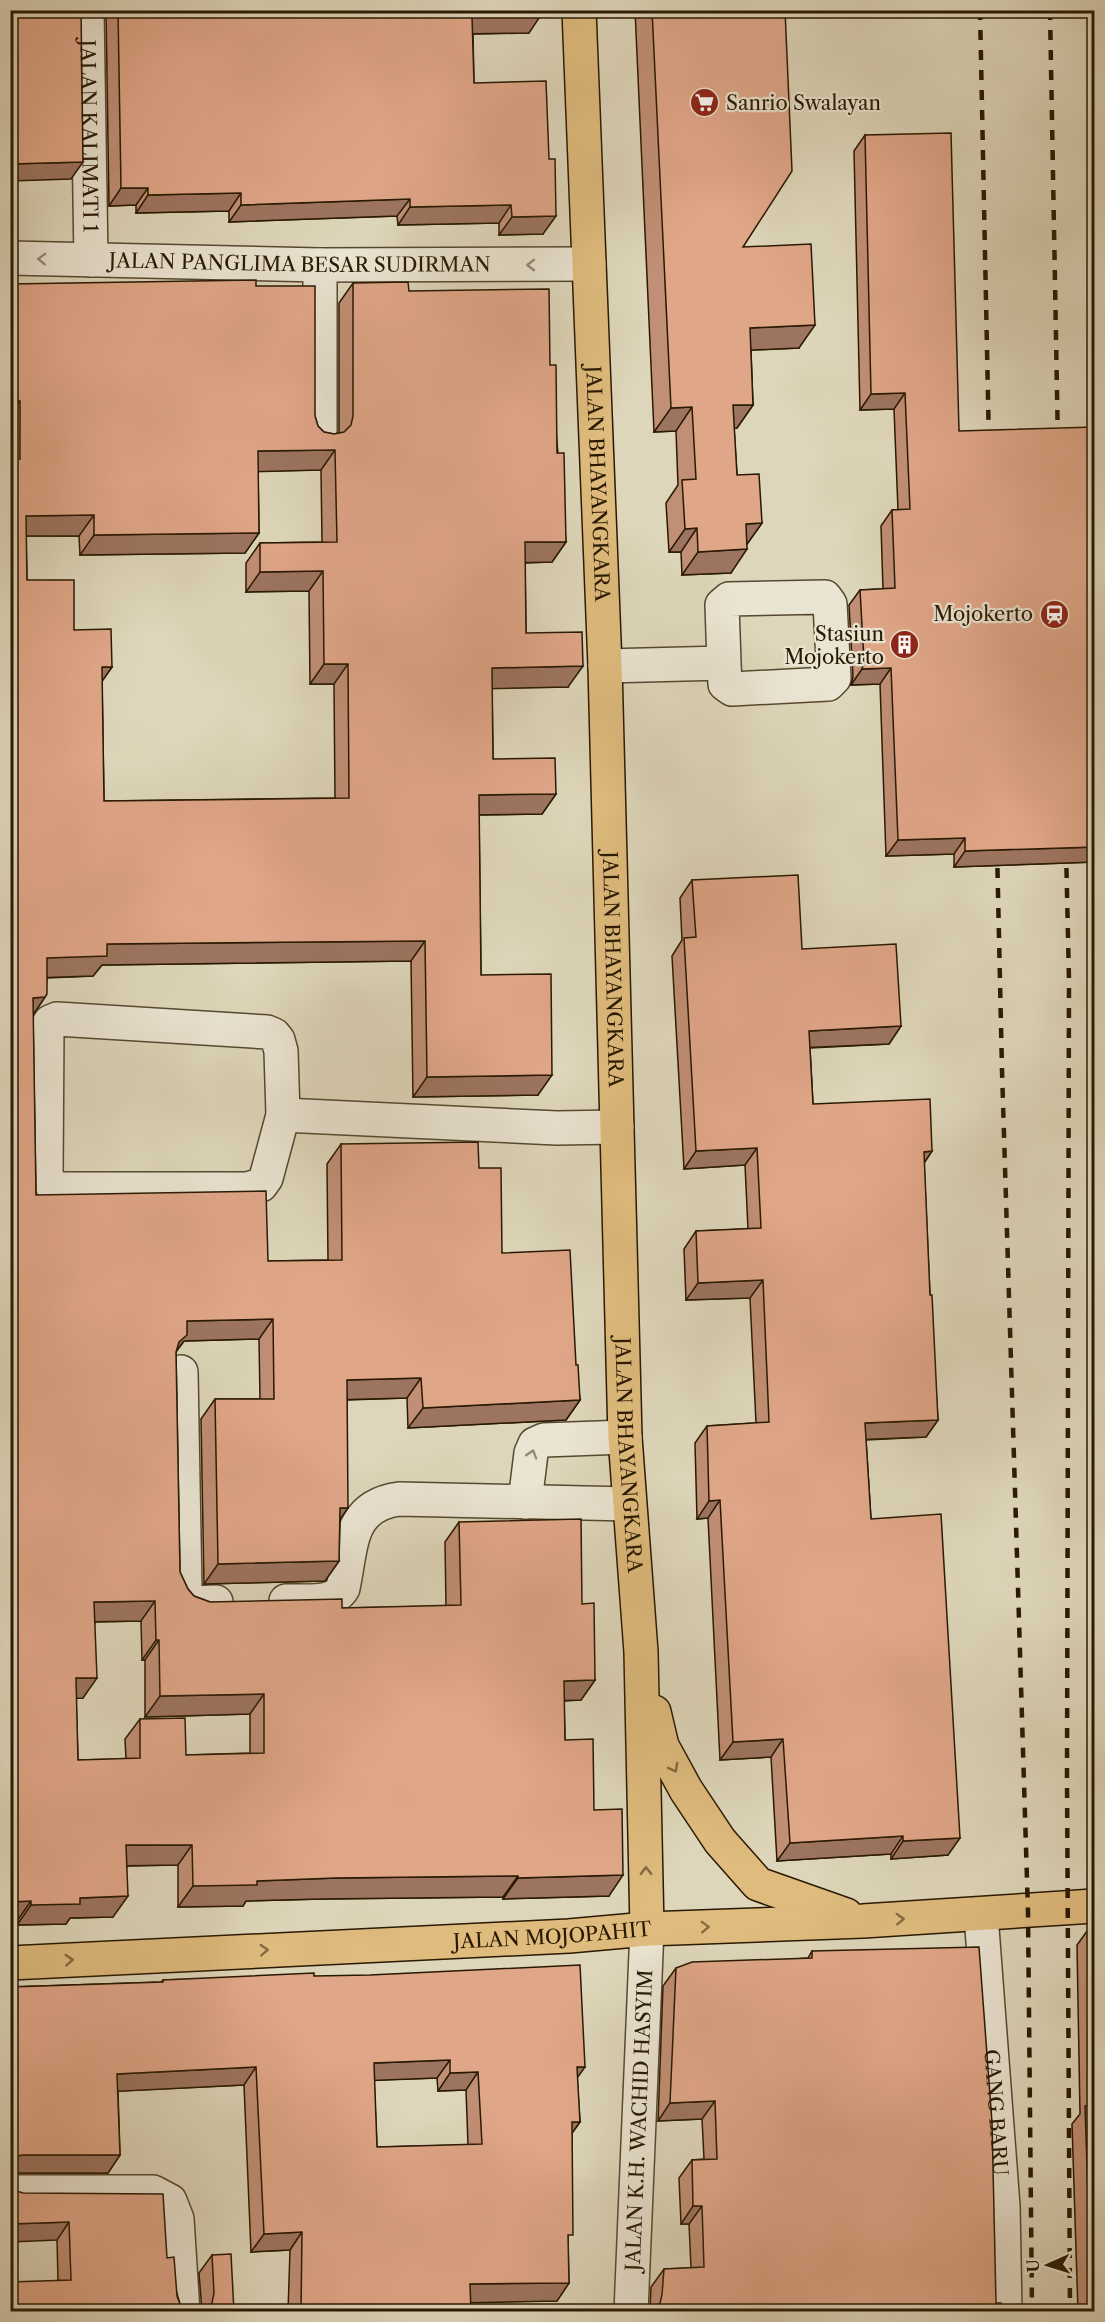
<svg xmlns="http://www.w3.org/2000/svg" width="1105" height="2322" font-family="'Libre Caslon Text',serif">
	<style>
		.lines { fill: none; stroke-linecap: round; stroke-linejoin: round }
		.minor-casing { stroke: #564830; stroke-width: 36 }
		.major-casing { stroke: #291902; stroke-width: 36 }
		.minor { stroke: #eae4d2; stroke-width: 33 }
		.major { stroke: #dfbb7d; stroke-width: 33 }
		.rail { stroke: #291902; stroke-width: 4.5; stroke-dasharray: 10 10; stroke-linecap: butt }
		.wall { fill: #c18f75; stroke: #291902; stroke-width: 1.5; fill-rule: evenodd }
		.shaded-wall { fill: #9d745f; stroke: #291902; stroke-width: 1.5 }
		.building { fill: #e0a688; stroke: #291902; stroke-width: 1.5; fill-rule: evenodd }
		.oneway { stroke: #938974 }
		.oneway2 { stroke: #846a40 }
		.labels { text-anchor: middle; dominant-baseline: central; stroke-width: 4.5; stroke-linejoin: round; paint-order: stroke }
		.poi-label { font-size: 20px; fill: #291902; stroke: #eae4d2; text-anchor: end }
		.street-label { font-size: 20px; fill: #291902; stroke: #eae4d2 }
	</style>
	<rect width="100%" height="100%" fill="#ded6ba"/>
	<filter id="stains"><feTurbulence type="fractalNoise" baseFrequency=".00333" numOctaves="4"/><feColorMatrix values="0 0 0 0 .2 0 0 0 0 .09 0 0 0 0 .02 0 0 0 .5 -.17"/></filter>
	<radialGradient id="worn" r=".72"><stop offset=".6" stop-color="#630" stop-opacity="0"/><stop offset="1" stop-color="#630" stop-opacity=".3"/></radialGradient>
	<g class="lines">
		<defs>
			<g id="minor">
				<path id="s1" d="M87,10L91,260"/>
				<path id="s2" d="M10,258L320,265L589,264"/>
				<path d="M320,265V436"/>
				<path d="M605,666L724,663L722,605L729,599L825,597L830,604L834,678L828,684L732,689L725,684L724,663"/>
				<path d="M57,1019L267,1032L274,1035L278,1040L281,1051L283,1115L266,1178L261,1185L247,1189H58L53,1187L46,1176L47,1028L50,1022Z"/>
				<path d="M283,1115L557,1128L617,1127"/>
				<path d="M181,1372L185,1591C190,1606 203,1602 216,1602"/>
				<path d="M525,1502L531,1453L535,1444L544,1440L625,1437"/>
				<path d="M286,1601C303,1600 333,1606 343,1588C352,1546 348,1506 399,1499L629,1504"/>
				<path id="s3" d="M981,1915L1003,2206L1005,2312"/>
				<path d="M10,2192H153L170,2201L177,2219L183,2312"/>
				<path id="s4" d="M631,2312L647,1929"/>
			</g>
			<g id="major">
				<path id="s5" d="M579,10L605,666L625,1437L641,1652L647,1929"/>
				<path d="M654,1712L662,1746L686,1790L720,1841L758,1884L846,1915"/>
				<path id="s6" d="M10,1963L569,1936L647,1929L863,1921L1094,1906"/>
			</g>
		</defs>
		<use href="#minor" class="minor-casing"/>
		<use href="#major" class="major-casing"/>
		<use href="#minor" class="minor"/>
		<use href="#major" class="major"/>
		<g class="rail">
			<path d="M980,10L989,446"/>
			<path d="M1050,10L1058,446"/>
			<path d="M997,848L1002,1070L1028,1912L1032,2312"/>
			<path d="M1066,848L1069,980L1067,1777L1070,2312"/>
		</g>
	</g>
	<g class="wall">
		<path d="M106,10H541L529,33L473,34L474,83L543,234L499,235V223L398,225L397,216L229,222V211L136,213V205L109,206Z"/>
		<path d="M635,10H785L743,247L799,348L751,350L753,405L737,428H734L737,475L762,523L747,544L731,573L682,575L681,552H669L666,503L678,485L676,431L654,432Z"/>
		<path d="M865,135L959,431L1095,862L954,867V854L886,856L880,684L851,685L853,677L849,605L860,590L883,589L881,526L892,510H898L894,409L860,410L854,151Z"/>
		<path d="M353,283L409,291L550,365L566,542L552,562L525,563L526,633L568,687L492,688L493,759L556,794L542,814L479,815L481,975L538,1095L413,1097L411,961L102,965L93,976L47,978L45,997L33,1015L36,1195L268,1261L328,1260L327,1164L341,1144L479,1168L502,1253L576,1365L580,1400L566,1420L408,1428L407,1398L347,1400L340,1519L339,1561L325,1581L204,1584L201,1419L215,1399H260L259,1339L184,1341L176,1352L180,1572L188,1589L194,1596L210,1602L342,1608L446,1606L445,1542L459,1522L582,1604L595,1680L581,1700L564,1701L565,1740L594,1810L609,1896L503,1899V1897L322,1899L246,1901L243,1906L178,1907V1865L127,1866L113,1917L70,1918L66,1924L17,1925V1921L10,1922V284L256,286L315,416L318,426L324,432L334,434L339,433V303ZM321,470L322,542L260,543L246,563V592L309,591L310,684H334L335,798L104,801L102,681L112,667L74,630L27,580L26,536H79L80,555L245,553L259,533L258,471ZM141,1621L142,1660H145V1717L250,1714V1753L186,1755L140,1719L125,1739L126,1759L78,1760L76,1698H83L95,1622Z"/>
		<path d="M692,880L802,949L901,1026L889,1044L810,1048L813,1104L932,1151L924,1163L930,1295L938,1420L926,1437L866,1440L871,1519L948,1855L891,1859V1854L777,1861L771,1757L720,1760L708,1518L697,1519L695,1443L707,1426L756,1423L750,1298L686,1300L684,1249L696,1231L748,1229L745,1165L684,1169L672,956L682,940L680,898Z"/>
		<path d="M1090,1927H1095V2312H1078L1072,2124L1080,2114L1077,1945Z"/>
		<path d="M812,1951L992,2122L650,2310L651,2287L664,2269L691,2268L689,2224H681L679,2178L692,2160L704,2159L702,2119L658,2121L663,1986L676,1968L808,1958Z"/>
		<path d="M314,1976L577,2077L580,2122L572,2133L568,2241L569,2283L557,2301L471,2302V2312H288L290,2250L251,2252L244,2085L118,2091L120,2155L108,2173H10V1987L161,1982L163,1980ZM437,2078L438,2091L466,2090L468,2145L377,2147L374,2080Z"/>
		<path d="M13,2190L167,2258L180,2304L187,2310L58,2280L57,2240Z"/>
		<path d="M212,2255L234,2312L202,2311L199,2273Z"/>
	</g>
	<g class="shaded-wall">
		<path d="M541,15L529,33L460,34L472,17Z"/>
		<path d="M83,162L71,179L10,181V164Z"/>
		<path d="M121,188H148L136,205L109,206Z"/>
		<path d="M241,193L229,211L136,213L148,195Z"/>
		<path d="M410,199L397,216L229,222L241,205Z"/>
		<path d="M511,205L499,223L398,225L410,207Z"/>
		<path d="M556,216L543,234L499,235L512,217Z"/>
		<path d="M815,325L799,348L733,351L750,328Z"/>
		<path d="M905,393L894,409L860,410L871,394Z"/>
		<path d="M10,401H20L10,414Z"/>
		<path d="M733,405H753L737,428L717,429Z"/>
		<path d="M692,407L676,431L654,432L671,408Z"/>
		<path d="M335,450L321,470L244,472L258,451Z"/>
		<path d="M94,515L79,536H12L26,516Z"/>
		<path d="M762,523L745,547L746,524Z"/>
		<path d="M697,528L681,552H669L685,529Z"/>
		<path d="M259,533L245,553L80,555L94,535Z"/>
		<path d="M525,542H566L552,562L511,563Z"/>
		<path d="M747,549L731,573L682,575L698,552Z"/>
		<path d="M323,571L309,591L246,592L260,572Z"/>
		<path d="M324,664H348L334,684H310Z"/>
		<path d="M583,666L568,687L478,689L492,668Z"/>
		<path d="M102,667H112L98,687Z"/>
		<path d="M891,668L880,684L851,685L862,669Z"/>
		<path d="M556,794L542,814L465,815L479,795Z"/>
		<path d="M965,838L954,854L886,856L898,840Z"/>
		<path d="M1095,847V862L954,867L965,851Z"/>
		<path d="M425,941L411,961L102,965L93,976L32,978L47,958L107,944Z"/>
		<path d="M45,997L31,1018L33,998Z"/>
		<path d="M901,1026L889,1044L797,1048L809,1031Z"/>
		<path d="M552,1075L538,1095L413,1097L427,1077Z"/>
		<path d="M757,1148L745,1165L684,1169L696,1151Z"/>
		<path d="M932,1151L920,1169L924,1152Z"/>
		<path d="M763,1280L750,1298L686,1300L698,1283Z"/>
		<path d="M273,1319L259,1339L184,1341L173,1355L187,1321Z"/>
		<path d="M421,1378L407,1398L333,1400L347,1380Z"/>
		<path d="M580,1400L566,1420L408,1428L423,1408Z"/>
		<path d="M938,1420L926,1437L852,1440L865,1423Z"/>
		<path d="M720,1500L708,1518L697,1519L709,1501Z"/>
		<path d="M340,1508H348L334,1528Z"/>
		<path d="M339,1561L325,1581L204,1584L218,1564Z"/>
		<path d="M155,1601L141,1621L80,1622L94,1602Z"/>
		<path d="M156,1640H159L145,1660H142Z"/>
		<path d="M76,1678H97L83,1698L61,1699Z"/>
		<path d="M595,1680L581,1700L550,1701L564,1681Z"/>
		<path d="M264,1694L250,1714L145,1717L160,1696Z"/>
		<path d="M783,1739L771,1757L720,1760L733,1742Z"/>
		<path d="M903,1836L891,1854L777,1861L790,1843Z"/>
		<path d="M960,1838L948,1855L891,1859L903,1841Z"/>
		<path d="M126,1845H192L178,1865L112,1866Z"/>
		<path d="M623,1875L609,1896L503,1899L518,1878Z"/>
		<path d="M518,1876L503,1897L322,1899L246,1901L243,1906L178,1907L193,1886L257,1881L336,1878Z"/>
		<path d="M128,1896L113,1917L70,1918L66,1924L17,1925L31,1905L80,1898Z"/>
		<path d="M31,1901L17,1921L10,1922V1902Z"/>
		<path d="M450,2060L437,2078L361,2081L374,2063Z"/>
		<path d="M256,2067L244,2085L104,2092L117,2074Z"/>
		<path d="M577,2067H585L572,2085Z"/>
		<path d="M478,2072L466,2090L438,2091L450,2073Z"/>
		<path d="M715,2101L702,2119L658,2121L670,2103Z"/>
		<path d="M572,2122H580L567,2140Z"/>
		<path d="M22,2155H120L108,2173H10V2161L14,2157Z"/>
		<path d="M693,2206H702L689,2224H681Z"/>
		<path d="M69,2222L57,2240L10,2242V2224Z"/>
		<path d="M302,2232L290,2250L251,2252L264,2234Z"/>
		<path d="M569,2283L557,2301L458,2303L470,2284Z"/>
	</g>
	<g class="building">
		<path d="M10,10H81L83,162L10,164Z"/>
		<path d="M118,10H541V15L472,17L474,83L546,81L549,159H555L556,216L512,217L511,205L410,207V199L241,205V193L148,195V188H121Z"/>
		<path d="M652,10H785L792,171L743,247L811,244L815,325L750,328L753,405H733L737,475L759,474L762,523L746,524L747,549L698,552L697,528L685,529L682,480L696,479L692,407L671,408Z"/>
		<path d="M951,133L959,431L1095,427V847L965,851V838L898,840L891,668L862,669L864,661L860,590L895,588L892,510L910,509L905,393L871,394L865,135Z"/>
		<path d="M256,280V286H315V416L318,426L324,432L334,434L344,432L351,425L353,416V283L408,282L409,291L549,289L550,365H556L557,453H564L566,542H525L526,633L582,632L583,666L492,668L493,759L555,758L556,794L479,795L481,975L551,974L552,1075L427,1077L425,941L107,944V956L47,958V994L45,997L33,998L36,1195L266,1191L268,1261L342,1260L341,1144L478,1142L479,1168H501L502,1253L570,1250L576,1365H578L580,1400L423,1408L421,1378L347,1380L348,1508H340L339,1561L218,1564L215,1399H274L273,1319L187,1321V1335L179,1342L176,1352L180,1572L188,1589L194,1596L210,1602L342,1599V1608L461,1605L459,1522L581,1519L582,1604L594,1603L595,1680L564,1681L565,1740L593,1739L594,1810L622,1809L623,1875L518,1878V1876L336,1878L257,1881V1885L193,1886L192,1845H126L128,1896L80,1898V1904L31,1905V1901L10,1902V459H20V401H10V284ZM335,450L337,542L260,543V572L323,571L324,664H348L349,798L104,801L102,667H112L111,629L74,630V580H27L26,516L94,515V535L259,533L258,451ZM155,1601L156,1640H159L160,1696L264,1694V1753L186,1755L185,1718L140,1719V1758L78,1760L76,1678H97L94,1602Z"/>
		<path d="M798,875L802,949L896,944L901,1026L809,1031L813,1104L930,1099L932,1151L924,1152L930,1295H932L938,1420L865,1423L871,1519L941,1514L960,1838L903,1841V1836L790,1843L783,1739L733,1742L720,1500L709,1501L707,1426L769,1422L763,1280L698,1283L696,1231L761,1228L757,1148L696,1151L684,938L696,937L692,880Z"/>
		<path d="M1090,1927H1095V2312H1092L1085,2106H1092Z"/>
		<path d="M979,1947L992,2122L996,2303H1001V2312H648L660,2303L662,2295L664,2269L704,2267L702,2206H693L692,2160L717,2159L715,2101L670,2103L676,1968L692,1962L812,1958V1951Z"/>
		<path d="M580,1965L585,2067H577L580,2122H572L573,2235H568L569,2283L470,2284L471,2312H301L302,2232L264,2234L256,2067L117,2074L120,2155H22L14,2157L10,2161V1987L163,1982V1980L314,1973V1976L370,1975ZM450,2060V2073L478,2072L482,2144L377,2147L374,2063Z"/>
		<path d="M10,2187L13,2190L23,2193L163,2194L167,2258L174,2257L177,2296L180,2304L187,2310L192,2312H10V2282L71,2280L69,2222L10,2224Z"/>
		<path d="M231,2254L234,2312H200L206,2309L212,2303L214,2293L212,2255Z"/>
	</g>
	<defs><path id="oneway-chevron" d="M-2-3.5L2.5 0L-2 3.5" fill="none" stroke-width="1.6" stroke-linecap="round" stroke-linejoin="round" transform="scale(1.5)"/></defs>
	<g class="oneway">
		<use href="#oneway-chevron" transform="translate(42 259) rotate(-178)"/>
		<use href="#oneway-chevron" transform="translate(531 265) rotate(180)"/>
		<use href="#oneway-chevron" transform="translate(532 1454) rotate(-73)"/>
	</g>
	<g class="oneway2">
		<use href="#oneway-chevron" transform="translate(674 1768) rotate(62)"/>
		<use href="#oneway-chevron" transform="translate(646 1871) rotate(-91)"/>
		<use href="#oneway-chevron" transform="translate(900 1919) rotate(-3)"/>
		<use href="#oneway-chevron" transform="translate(705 1927) rotate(-2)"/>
		<use href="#oneway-chevron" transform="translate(264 1950) rotate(-3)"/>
		<use href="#oneway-chevron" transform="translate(69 1960) rotate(-3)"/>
	</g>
	<defs>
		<symbol id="supermarket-disc" viewBox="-11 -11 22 22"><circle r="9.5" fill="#8f2418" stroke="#eae4d2"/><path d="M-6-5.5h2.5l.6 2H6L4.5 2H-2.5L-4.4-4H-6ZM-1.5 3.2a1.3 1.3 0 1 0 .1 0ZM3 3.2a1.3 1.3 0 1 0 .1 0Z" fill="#fff"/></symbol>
		<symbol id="station-disc" viewBox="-11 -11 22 22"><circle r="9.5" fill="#8f2418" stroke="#eae4d2"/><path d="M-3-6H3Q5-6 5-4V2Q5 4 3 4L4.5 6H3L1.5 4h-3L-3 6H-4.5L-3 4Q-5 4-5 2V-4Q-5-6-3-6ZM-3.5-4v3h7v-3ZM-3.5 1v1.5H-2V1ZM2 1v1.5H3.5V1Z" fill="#fff"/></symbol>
		<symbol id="building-disc" viewBox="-11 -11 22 22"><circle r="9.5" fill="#8f2418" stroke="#eae4d2"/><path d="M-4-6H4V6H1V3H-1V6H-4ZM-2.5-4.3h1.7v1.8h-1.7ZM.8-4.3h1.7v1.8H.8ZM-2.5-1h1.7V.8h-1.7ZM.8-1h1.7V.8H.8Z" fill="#fff"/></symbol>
	</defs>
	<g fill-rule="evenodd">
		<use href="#supermarket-disc" x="688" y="86" width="33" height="33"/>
		<use href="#station-disc" x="1038" y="598" width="33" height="33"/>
		<use href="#building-disc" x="888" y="628" width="33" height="33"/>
	</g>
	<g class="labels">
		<g class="poi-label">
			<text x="726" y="103" text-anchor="start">Sanrio Swalayan</text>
			<text x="1033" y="614">Mojokerto</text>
			<text x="884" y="634">Stasiun<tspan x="884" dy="23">Mojokerto</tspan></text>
		</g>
		<g class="street-label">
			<text stroke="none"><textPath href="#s1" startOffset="126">JALAN KALIMATI 1</textPath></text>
			<text stroke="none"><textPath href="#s2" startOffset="290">JALAN PANGLIMA BESAR SUDIRMAN</textPath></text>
			<text stroke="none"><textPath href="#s5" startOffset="474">JALAN BHAYANGKARA</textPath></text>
			<text stroke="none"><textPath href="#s5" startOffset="960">JALAN BHAYANGKARA</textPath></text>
			<text stroke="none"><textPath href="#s5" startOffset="1446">JALAN BHAYANGKARA</textPath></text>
			<text stroke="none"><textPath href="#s6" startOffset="543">JALAN MOJOPAHIT</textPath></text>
			<text stroke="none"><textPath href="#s3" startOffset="198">GANG BARU</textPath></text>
			<text stroke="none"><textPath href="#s4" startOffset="192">JALAN K.H. WACHID HASYIM</textPath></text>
		</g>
	</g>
	<rect width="1105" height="2322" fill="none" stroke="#ded6ba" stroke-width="36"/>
	<rect x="12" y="12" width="1081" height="2298" fill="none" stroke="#291902" stroke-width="3"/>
	<rect x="18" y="18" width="1069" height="2286" fill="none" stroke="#291902" stroke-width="1.5"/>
	<g transform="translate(1048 2265) rotate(267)" stroke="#eae4d2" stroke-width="4.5" paint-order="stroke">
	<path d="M0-4.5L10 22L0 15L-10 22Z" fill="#291902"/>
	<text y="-9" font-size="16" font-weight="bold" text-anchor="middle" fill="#291902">U</text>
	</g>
	<rect width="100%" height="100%" filter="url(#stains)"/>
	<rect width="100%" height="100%" fill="url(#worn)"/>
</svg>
